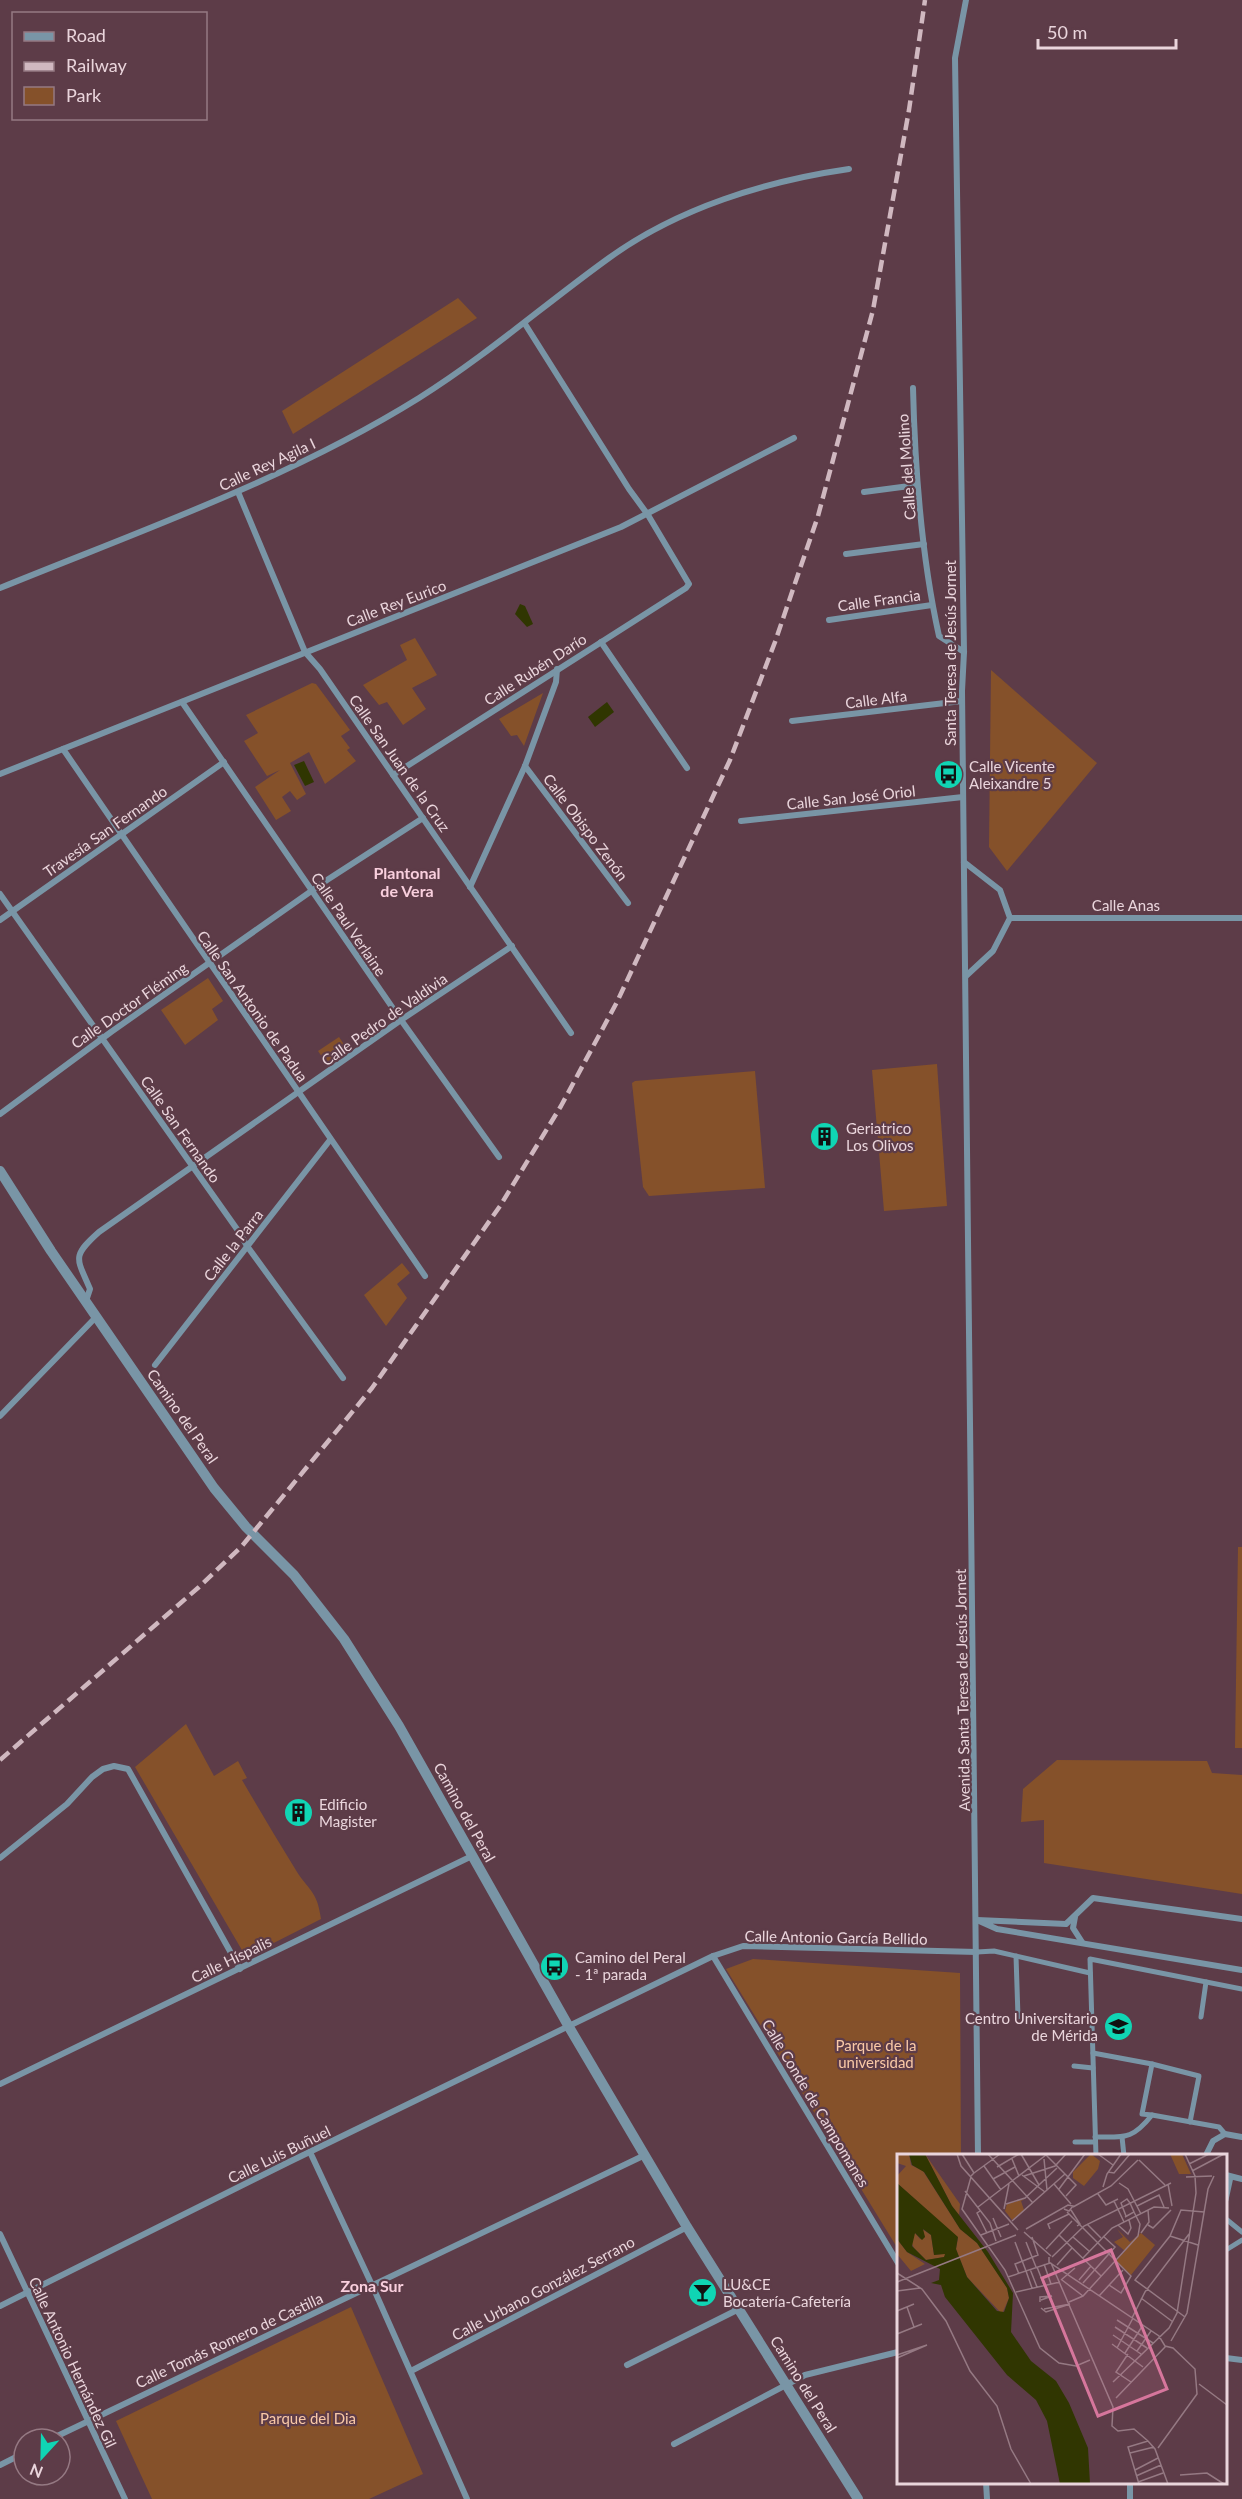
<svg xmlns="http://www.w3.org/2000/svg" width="1242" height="2499" font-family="Lato,sans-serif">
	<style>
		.green { fill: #85512a }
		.water { fill: #303601 }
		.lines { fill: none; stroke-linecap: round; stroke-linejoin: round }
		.pedestrian { stroke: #7995a6; stroke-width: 5 }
		.minor { stroke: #7995a6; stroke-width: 6 }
		.tertiary { stroke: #7995a6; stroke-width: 10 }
		.rail { stroke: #d0b8c0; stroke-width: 4.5; stroke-dasharray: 12 6; stroke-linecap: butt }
		.labels { text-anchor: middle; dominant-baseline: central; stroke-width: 4.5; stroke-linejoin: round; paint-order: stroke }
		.street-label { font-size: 15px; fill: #ead5dc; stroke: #5d3c48 }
		.poi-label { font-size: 15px; fill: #ead5dc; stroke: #5d3c48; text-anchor: start }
		.park-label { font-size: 15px; fill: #fac9a7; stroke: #5d3c48 }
		.neighbourhood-label { font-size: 16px; font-weight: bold; fill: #f9cfdd; stroke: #5d3c48 }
		.inset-road { fill: none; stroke: #957983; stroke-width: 1.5 }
		.view { fill: #d6769c; fill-opacity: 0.15; stroke: #d6769c; stroke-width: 3 }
		.inset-edge { fill: none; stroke: #ead5dc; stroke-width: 3 }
	</style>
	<rect width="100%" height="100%" fill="#5d3c48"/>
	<g class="green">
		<path d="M458,298L477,318L293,434L282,411Z"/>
		<path d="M415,638L437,675L412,688L426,709L403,725L387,702L379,705L363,685L407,660L400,645Z"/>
		<path d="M991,670L1097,763L1007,871L989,847Z"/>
		<path d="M312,683L316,684L350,730L341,736L350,748L347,750L356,761L325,784L309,752L290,763L306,794L297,800L290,791L282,797L291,811L276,820L255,787L280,770L267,776L244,741L258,733L246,715Z"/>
		<path d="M543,693L524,746L517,735L511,736L499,719Z"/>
		<path d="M208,978L223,1001L212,1009L218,1020L185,1045L161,1010Z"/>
		<path d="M339,1037L347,1049L327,1064L318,1051Z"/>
		<path d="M937,1064L947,1206L884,1211L872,1070Z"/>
		<path d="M755,1071L765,1188L649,1196L643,1187L632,1083L635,1081Z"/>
		<path d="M402,1263L410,1273L397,1284L407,1298L386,1326L364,1295Z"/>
		<path d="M1238,1547H1242V1748H1235Z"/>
		<path d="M186,1724L214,1776L238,1761L247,1778L242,1780C259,1809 276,1838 294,1867C308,1891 317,1889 321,1919L246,1957L135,1767Z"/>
		<path d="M1057,1760L1207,1761L1212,1773L1242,1775V1894L1044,1863V1820L1021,1822L1023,1789Z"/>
		<path d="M753,1959L960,1973L961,2155L898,2156V2249L726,1969Z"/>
		<path d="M351,2307L423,2474L369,2499H152L116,2421Z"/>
	</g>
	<g class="water">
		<path d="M520,604L525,606L533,624L527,627L515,614Z"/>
		<path d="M607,702L614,712L595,727L588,717Z"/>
		<path d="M304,761L314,782L305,786L294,765Z"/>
	</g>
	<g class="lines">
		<g class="pedestrian">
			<path d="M977,1952L994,1951L1090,1973"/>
			<path d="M1016,1956L1018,2017"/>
			<path d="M1201,2017L1206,1982"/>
			<path d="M1093,2053L1152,2064L1199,2076L1190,2122"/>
			<path d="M1074,2066L1093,2068"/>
			<path d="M1152,2115L1142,2114L1152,2064"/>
			<path d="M1095,2137C1125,2137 1132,2140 1152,2115L1219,2127L1225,2134"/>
			<path d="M1122,2137L1124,2156"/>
			<path d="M1075,2142H1095"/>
			<path d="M1096,2156L1090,1959L1242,1989"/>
			<path d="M1226,2200L1231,2177"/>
			<path d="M1226,2219L1242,2232"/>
			<path d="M1226,2250L1242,2240"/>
		</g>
		<g class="minor">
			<path d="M966,0L955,58L964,652L962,691L978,2156"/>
			<path d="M913,388C915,471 921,555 939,636L964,652"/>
			<path d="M238,492L305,652L320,669L571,1033"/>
			<path d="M864,492L917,485"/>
			<path d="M846,554L924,544"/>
			<path d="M0,588C142,530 289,479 419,398C486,356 545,304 609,258C678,208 766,181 849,169"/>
			<path d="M829,620L932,605"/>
			<path d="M601,642L687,768"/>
			<path d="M182,702L401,1020L499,1157"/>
			<path d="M792,721L962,701"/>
			<path d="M63,749L425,1276"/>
			<path d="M525,766L628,903"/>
			<path d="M0,774L621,527L794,438"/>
			<path d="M393,775L686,588L689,584L648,515L629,489L525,324"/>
			<path d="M741,821L963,797"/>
			<path d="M964,862L1000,890L1010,918L993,951L966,976"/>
			<path d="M470,887L525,766L556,682L557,669"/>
			<path d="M0,894L239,1232L247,1246L343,1378"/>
			<path d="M1010,918H1242"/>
			<path d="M0,920L224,762"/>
			<path d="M0,1114L111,1032L327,880L423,818"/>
			<path d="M86,1301L90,1289C77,1258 71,1257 99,1232L401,1020L512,946"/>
			<path d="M155,1365L330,1140"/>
			<path d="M0,1416L97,1316"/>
			<path d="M0,1858L67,1804L92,1777L103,1769L114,1766L128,1769L240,1969"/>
			<path d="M1075,1917L1073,1928L1082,1942"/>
			<path d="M1242,1919L1093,1898L1066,1924L977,1920L997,1929L1242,1970"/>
			<path d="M713,1956L898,2263"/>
			<path d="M0,2084L472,1856"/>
			<path d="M310,2152L372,2285L467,2499"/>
			<path d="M1208,2156L1207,2153L1213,2141L1225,2134L1242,2137"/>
			<path d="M1226,2175L1242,2179"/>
			<path d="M0,2234L125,2499"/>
			<path d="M0,2306L291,2161L713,1956L743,1946L977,1952"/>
			<path d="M1226,2358L1242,2360"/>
			<path d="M627,2365L739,2309"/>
			<path d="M411,2371L687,2227"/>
			<path d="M51,2439L645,2155"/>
			<path d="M674,2444L805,2375L898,2352"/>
			<path d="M0,2465L24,2453"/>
			<path d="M986,2482L987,2499"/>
			<path d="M1130,2499V2482"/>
		</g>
		<path class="tertiary" d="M0,1171L51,1251L214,1488L246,1527L294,1575L344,1639L399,1726L569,2027L687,2227L858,2499"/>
		<path class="rail" d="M0,1760L199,1587L242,1546L372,1388L500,1206L561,1106L617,1002L730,760L775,642L818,516L873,310L909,110L925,0"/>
	</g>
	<defs>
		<symbol id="bus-disc" viewBox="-11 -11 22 22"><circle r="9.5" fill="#10d5b4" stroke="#5d3c48"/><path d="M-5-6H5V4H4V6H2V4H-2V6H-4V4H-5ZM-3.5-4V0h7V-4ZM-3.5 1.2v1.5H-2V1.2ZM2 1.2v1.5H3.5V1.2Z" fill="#111"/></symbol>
		<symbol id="building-disc" viewBox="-11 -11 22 22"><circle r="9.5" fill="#10d5b4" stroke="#5d3c48"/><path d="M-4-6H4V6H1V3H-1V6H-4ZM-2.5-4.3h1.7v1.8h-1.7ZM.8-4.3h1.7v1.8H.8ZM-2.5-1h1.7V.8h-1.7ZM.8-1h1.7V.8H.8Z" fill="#111"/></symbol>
		<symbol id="university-disc" viewBox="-11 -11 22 22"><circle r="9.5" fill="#10d5b4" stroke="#5d3c48"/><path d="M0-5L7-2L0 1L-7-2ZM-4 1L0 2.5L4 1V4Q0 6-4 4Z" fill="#111"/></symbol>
		<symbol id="bar-disc" viewBox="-11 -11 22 22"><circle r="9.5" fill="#10d5b4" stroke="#5d3c48"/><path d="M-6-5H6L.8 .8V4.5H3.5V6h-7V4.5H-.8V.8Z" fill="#111"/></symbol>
	</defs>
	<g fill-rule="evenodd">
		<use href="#bus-disc" x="932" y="758" width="33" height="33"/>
		<use href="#building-disc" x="808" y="1120" width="33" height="33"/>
		<use href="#building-disc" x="282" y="1796" width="33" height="33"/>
		<use href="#bus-disc" x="538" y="1950" width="33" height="33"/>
		<use href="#university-disc" x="1102" y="2010" width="33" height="33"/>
		<use href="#bar-disc" x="686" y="2276" width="33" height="33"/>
	</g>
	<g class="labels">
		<g class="street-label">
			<text transform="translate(267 464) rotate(-25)">Calle Rey Agila I</text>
			<text transform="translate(906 467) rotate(-94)">Calle del Molino</text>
			<text transform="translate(879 600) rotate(-8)">Calle Francia</text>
			<text transform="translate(396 603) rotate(-21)">Calle Rey Eurico</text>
			<text transform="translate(950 653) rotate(-90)">Santa Teresa de Jesús Jornet</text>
			<text transform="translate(535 669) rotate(-33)">Calle Rubén Darío</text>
			<text transform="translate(876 699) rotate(-7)">Calle Alfa</text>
			<text transform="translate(400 763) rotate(55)">Calle San Juan de la Cruz</text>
			<text transform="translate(851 797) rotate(-6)">Calle San José Oriol</text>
			<text transform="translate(586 827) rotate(53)">Calle Obispo Zenón</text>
			<text transform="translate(105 831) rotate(-35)">Travesía San Fernando</text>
			<text x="1126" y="905">Calle Anas</text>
			<text transform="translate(349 924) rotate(56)">Calle Paul Verlaine</text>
			<text transform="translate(129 1005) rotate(-35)">Calle Doctor Fléming</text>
			<text transform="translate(253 1006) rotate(55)">Calle San Antonio de Padua</text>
			<text transform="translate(384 1019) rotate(-35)">Calle Pedro de Valdivia</text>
			<text transform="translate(181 1129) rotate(55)">Calle San Fernando</text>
			<text transform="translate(233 1245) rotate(-52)">Calle la Parra</text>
			<text transform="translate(183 1416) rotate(55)">Camino del Peral</text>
			<text transform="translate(962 1690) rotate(-91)">Avenida Santa Teresa de Jesús Jornet</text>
			<text transform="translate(465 1812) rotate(61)">Camino del Peral</text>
			<text transform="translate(836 1937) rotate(1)">Calle Antonio García Bellido</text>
			<text transform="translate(231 1959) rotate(-26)">Calle Híspalis</text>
			<text transform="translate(816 2103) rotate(59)">Calle Conde de Campomanes</text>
			<text transform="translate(279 2154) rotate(-26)">Calle Luis Buñuel</text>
			<text transform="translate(543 2288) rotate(-28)">Calle Urbano González Serrano</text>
			<text transform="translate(229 2340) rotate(-25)">Calle Tomás Romero de Castilla</text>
			<text transform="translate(73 2362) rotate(65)">Calle Antonio Hernández Gil</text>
			<text transform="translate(804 2384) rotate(58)">Camino del Peral</text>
		</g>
		<g class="poi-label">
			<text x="969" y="766">Calle Vicente<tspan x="969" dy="17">Aleixandre 5</tspan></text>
			<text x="846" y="1128">Geriatrico<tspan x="846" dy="17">Los Olivos</tspan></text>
			<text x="319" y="1804">Edificio<tspan x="319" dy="17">Magister</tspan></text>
			<text x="575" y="1957">Camino del Peral<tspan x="575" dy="17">- 1ª parada</tspan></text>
			<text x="1098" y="2018" text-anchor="end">Centro Universitario<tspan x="1098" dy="17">de Mérida</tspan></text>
			<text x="723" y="2284">LU&amp;CE<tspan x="723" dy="17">Bocatería-Cafetería</tspan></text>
		</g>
		<g class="park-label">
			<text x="876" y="2045">Parque de la<tspan x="876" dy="17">universidad</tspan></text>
			<text x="308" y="2418">Parque del Dia</text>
		</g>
		<g class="neighbourhood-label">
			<text x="407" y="872">Plantonal<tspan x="407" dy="18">de Vera</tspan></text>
			<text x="372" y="2285">Zona Sur</text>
		</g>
	</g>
	<g transform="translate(897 2154)">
		<rect width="330" height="330" fill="#5d3c48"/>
		<path d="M0,0H12L14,11L26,17L63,75L80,89L110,134L112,144L105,160L70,123L59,95L61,84L0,29V22L9,12L0,9ZM28,0L63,50L62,61L55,52ZM194,0L203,7L201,15L187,32L176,24V18ZM273,0H285L294,20H282ZM128,45L124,47L127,56L115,66L108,57L110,50ZM25,75L34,81L37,101L51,99L47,103L29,106L17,94L13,86L18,79L23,85L28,83ZM220,75L233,88L244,79L258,91L234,121L219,107L228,97L217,88L226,83ZM0,85L10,98L28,110L14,117L0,100Z" fill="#85512a"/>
		<path d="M12,0H28L55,52L91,98L116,139L114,178L134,207L159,227L172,249L191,294L193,330H163L150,267L139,246L110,221L48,143L44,131L34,129L42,126L43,115L10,98L0,85V29L61,83L59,95L70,123L100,157L107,158L112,144L110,134L80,89L63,75L27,18L15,11ZM26,75L34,81L37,101L48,100L47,103L29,106L15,92L18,79L25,86L28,83Z" fill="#303601" fill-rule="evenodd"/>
		<path class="inset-road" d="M60,0L64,12L121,76M65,0L77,19L74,22M91,0L136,49M124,0L142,31M201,0L216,11M149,1L179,31L169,42M115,5L122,22M147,5L150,36M242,6L268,31M292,10L312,0M87,12L104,36M100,13L122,0M295,17L327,0M211,18L217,19L233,0M77,19L103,0M125,21L148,38M127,22L158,12L169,0M74,23L65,55L108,116L143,194L162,209L179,212L193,206M289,23L315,22M96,25L118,13M222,29L231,35L244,60M157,30L174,50M271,30L275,52M206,33L210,20L224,0M162,35L188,0M68,37L93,69L99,87M201,40L209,51L221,45M217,47L227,68M109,50L128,44L160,14M240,52L262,41L267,53M81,53L149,1M176,53L214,32L241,6M107,55L112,30M174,56L183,70L180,72M83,57L80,59L90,79M170,58L234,122L224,139L212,131M229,62L224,49L230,45L233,49M228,63L237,58L233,49M96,64L104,83M115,67L168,20M190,70L204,84M221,71L231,80L234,74L232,66M251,71L256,74L274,56M129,75L171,51L176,52L172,57L167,55M153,75L151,70L172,60M127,78L154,102M244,79L252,68L251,56M84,81L112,70M162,81L204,122M273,82L301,91M176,83L192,97M118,88L129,117M129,88L139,113M149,95L175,67M152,103V108L262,182L268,192L276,194L298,215L300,240L261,294M155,103L187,72L274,29M186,104L215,74L257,53L272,54M154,109L216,253L215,272L221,277L237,275L251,287L258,295L271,330M147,110L154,130M160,111L175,94M140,113L147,131M133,115L140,133M129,117L135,134M0,119L25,135L49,167L73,217L100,252L114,295L134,330M122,120L118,110L141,101L135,83M111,123L153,109M164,126L178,114M165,126L186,142M182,126L194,112M0,128L119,81M186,129L218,93L206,82M0,137L23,134M119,138L163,128M202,142L226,116M244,144L276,168M143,148V143L155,142L144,146M172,148L186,142L241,82L243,70L237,58M10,153L17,173M144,154L149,158L173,150L147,155M0,157L17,150M288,163L238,126L273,82L284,56L307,58M235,164L248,138L292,80M220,166L256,189M218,173L250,194M0,180L25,170M216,181L244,200M274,187L290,159L311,35L317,22M215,190L246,213M220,194L236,164M240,197L254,177M228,199L246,171M231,200L219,218L234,228M0,201L30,191L0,204M216,228L272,174L280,159L299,39L298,22L288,0M302,230L330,251M219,244L269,192M233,299L257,293M238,316L261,304M283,321L310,319L327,330M239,322L264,311M241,328L266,319M242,330L231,293L251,287"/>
		<path class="view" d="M214,96L270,235L201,262L145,124Z"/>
		<rect width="330" height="330" class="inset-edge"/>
	</g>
	<rect x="12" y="12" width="195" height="108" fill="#5d3c48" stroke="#957983" stroke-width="1.5"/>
	<rect x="24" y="32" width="30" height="9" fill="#7995a6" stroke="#957983" stroke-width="1.5"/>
	<text x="66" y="42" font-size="18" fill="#ead5dc">Road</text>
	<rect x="24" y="62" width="30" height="9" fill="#d0b8c0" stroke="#957983" stroke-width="1.5"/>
	<text x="66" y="72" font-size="18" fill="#ead5dc">Railway</text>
	<rect x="24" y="87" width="30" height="18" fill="#85512a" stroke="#957983" stroke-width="1.5"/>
	<text x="66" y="102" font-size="18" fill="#ead5dc">Park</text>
	<g transform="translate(42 2457) rotate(202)"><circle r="28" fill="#5d3c48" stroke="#957983" stroke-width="1.5"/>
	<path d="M0-4.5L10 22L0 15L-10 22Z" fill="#10d5b4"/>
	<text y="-9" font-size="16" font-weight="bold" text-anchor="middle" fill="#ead5dc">N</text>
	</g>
	<path d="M1038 39v9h138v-9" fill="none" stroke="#ead5dc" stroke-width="3"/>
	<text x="1047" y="39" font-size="18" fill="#ead5dc" stroke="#5d3c48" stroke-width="4.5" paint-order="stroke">50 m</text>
</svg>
